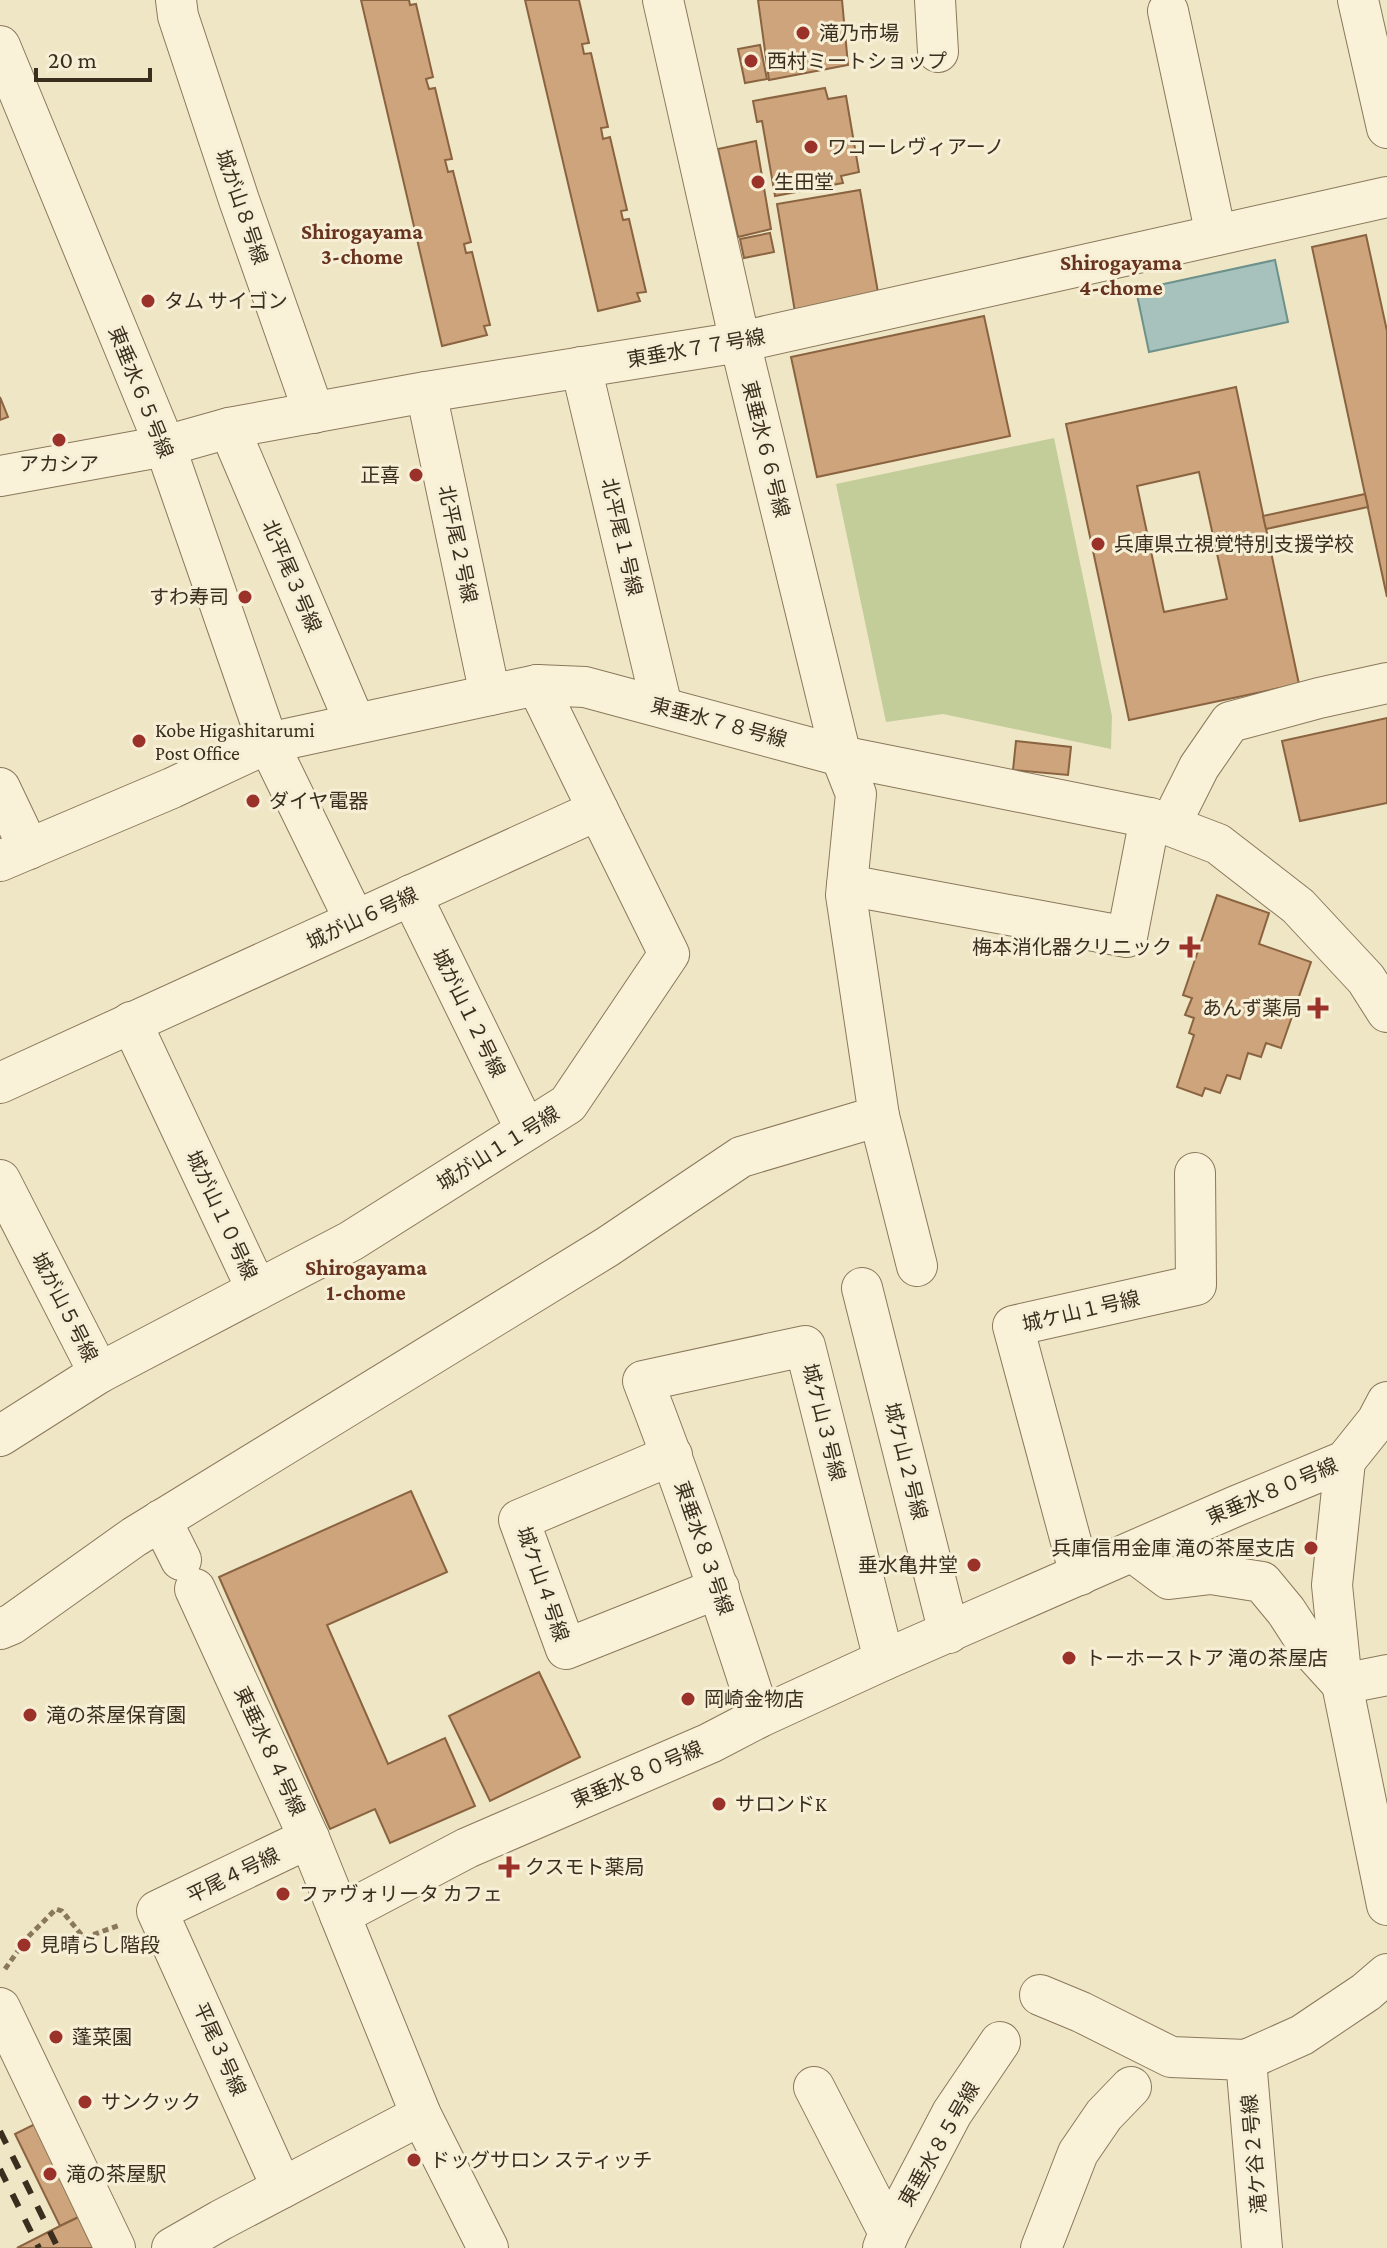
<svg xmlns="http://www.w3.org/2000/svg" width="1387" height="2248" font-family="'Crimson Pro','Noto Sans JP',serif">
	<style>
		.green { fill: #c3cd99 }
		.water { fill: #a7c2bc; stroke: #6d918b; stroke-width: 2 }
		.building { fill: #cda47b; stroke: #8a6340; stroke-width: 2; fill-rule: evenodd }
		.lines { fill: none; stroke-linecap: round; stroke-linejoin: round }
		.minor-casing { stroke: #8a785b; stroke-width: 42 }
		.path { stroke: #8a785b; stroke-width: 5; stroke-dasharray: 6 4; stroke-linecap: butt }
		.minor { stroke: #f9f2d9; stroke-width: 40 }
		.rail { stroke: #3a2e1f; stroke-width: 6; stroke-dasharray: 14 14; stroke-linecap: butt }
		.poi-dot { fill: #9a322a; stroke: #f6efd5; stroke-width: 3 }
		.labels { text-anchor: middle; dominant-baseline: central; stroke-width: 6; stroke-linejoin: round; paint-order: stroke }
		.poi-label { font-size: 20px; fill: #3a2e1f; stroke: #f6efd5; text-anchor: start }
		.street-label { font-size: 20px; fill: #3a2e1f; stroke: #f6efd5 }
		.neighbourhood-label { font-size: 22px; font-weight: bold; fill: #67331e; stroke: #f6efd5 }
	</style>
	<rect width="100%" height="100%" fill="#efe6c5"/>
	<path class="green" d="M1054,438L1112,716L1111,749L943,714L886,722L836,484Z"/>
	<path class="water" d="M1275,260L1288,322L1149,352L1136,290Z"/>
	<g class="building">
		<path d="M361,0H409L410,5L416,4L433,77L426,79L429,89L435,88L452,159L445,160L448,172L453,171L471,242L464,244L466,253L472,252L490,325L484,326L487,335L442,346Z"/>
		<path d="M525,0H579L589,43L582,44L584,54L591,53L608,127L601,128L603,139L610,137L627,210L621,211L623,220L629,219L646,292L637,293L640,301L598,311Z"/>
		<path d="M758,0H842L848,65L769,80Z"/>
		<path d="M760,45L767,79L745,83L738,49Z"/>
		<path d="M825,88L828,99L846,96L859,172L841,176L843,183L775,196L762,121L757,122L753,101Z"/>
		<path d="M756,141L771,229L738,237L718,149Z"/>
		<path d="M860,190L879,298L795,312L777,204Z"/>
		<path d="M770,233L774,252L744,258L740,239Z"/>
		<path d="M1366,235L1387,331V597L1312,247Z"/>
		<path d="M984,316L1010,436L817,477L791,357Z"/>
		<path d="M1236,387L1299,684L1129,720L1066,424ZM1199,472L1227,599L1164,612L1137,486Z"/>
		<path d="M0,397L8,417L0,420Z"/>
		<path d="M1365,494L1368,507L1266,529L1263,516Z"/>
		<path d="M1387,718V803L1300,821L1282,741Z"/>
		<path d="M1016,741L1071,747L1068,775L1013,770Z"/>
		<path d="M1217,895L1269,913L1259,944L1311,962L1281,1048L1266,1043L1261,1057L1248,1053L1240,1079L1227,1075L1220,1093L1205,1088L1202,1096L1177,1087L1194,1035L1189,1033L1194,1018L1185,1015L1192,998L1183,995Z"/>
		<path d="M411,1491L447,1572L327,1625L388,1764L445,1738L475,1806L390,1843L375,1809L330,1829L219,1577Z"/>
		<path d="M539,1672L580,1757L490,1801L449,1716Z"/>
		<path d="M39,2122L85,2214L60,2226L15,2134Z"/>
		<path d="M85,2214L97,2248H17L60,2226Z"/>
	</g>
	<g class="lines">
		<defs>
			<g id="minor">
				<path d="M176,0L178,16L239,200L314,413"/>
				<path d="M935,0L938,52"/>
				<path d="M1358,0L1387,128"/>
				<path d="M1168,11L1216,235"/>
				<path d="M0,46L165,446L268,743L355,921"/>
				<path d="M581,367L662,707"/>
				<path d="M426,392L490,695"/>
				<path d="M229,428L355,723"/>
				<path d="M0,476L165,446L229,428L426,392L740,342L1387,197"/>
				<path d="M0,788L29,849"/>
				<path d="M1170,825L1199,767L1230,722L1319,698L1387,683"/>
				<path d="M0,861L172,788L268,743L537,685L585,687L841,756L1150,818L1218,844L1298,906L1366,979L1387,1012"/>
				<path d="M847,885L1127,937L1150,818"/>
				<path d="M411,895L526,1130"/>
				<path d="M0,1083L598,810L537,685"/>
				<path d="M879,1116L917,1266"/>
				<path d="M0,1180L99,1373L0,1436"/>
				<path d="M862,1288L949,1633"/>
				<path d="M257,1290L351,1241L568,1104L669,954L598,810"/>
				<path d="M99,1373L257,1290L131,1022"/>
				<path d="M672,1455L519,1520L566,1649L719,1588"/>
				<path d="M1345,1461L1332,1585L1342,1684L1387,1905"/>
				<path d="M161,1520L181,1560"/>
				<path d="M1133,1552L1169,1579L1211,1574L1262,1582L1286,1611L1312,1651L1342,1684L1387,1675"/>
				<path d="M1080,1575L1013,1326L1196,1285L1195,1173"/>
				<path d="M195,1589L309,1838L340,1915"/>
				<path d="M0,1629L12,1624L134,1537L607,1247L741,1157L879,1116L846,895L856,794L841,756L740,342L663,0"/>
				<path d="M760,1717C724,1604 686,1492 643,1381L805,1346L884,1660"/>
				<path d="M1040,1995L1081,2012L1171,2057L1246,2060L1302,2035L1366,1992L1387,1974"/>
				<path d="M0,2008L115,2248"/>
				<path d="M1246,2060L1262,2248"/>
				<path d="M814,2087L889,2233"/>
				<path d="M282,2188L157,1911L309,1838"/>
				<path d="M172,2248L221,2220L421,2115"/>
				<path d="M488,2248L421,2115L340,1915L467,1848L710,1743L760,1717L884,1660L1236,1506L1345,1461L1377,1421L1387,1402"/>
				<path d="M883,2248L889,2233L952,2113L1000,2042"/>
				<path d="M1041,2248L1078,2153L1104,2115L1131,2087"/>
			</g>
		</defs>
		<use href="#minor" class="minor-casing"/>
		<path class="path" d="M5,1969L28,1937L56,1909L62,1911L84,1938L120,1925"/>
		<use href="#minor" class="minor"/>
		<g class="rail">
			<path d="M0,2131L58,2248"/>
			<path d="M0,2169L39,2248"/>
		</g>
	</g>
	<g class="poi-dot">
		<circle cx="803" cy="33" r="8"/>
		<circle cx="751" cy="61" r="8"/>
		<circle cx="811" cy="147" r="8"/>
		<circle cx="758" cy="182" r="8"/>
		<circle cx="148" cy="301" r="8"/>
		<circle cx="59" cy="440" r="8"/>
		<circle cx="416" cy="475" r="8"/>
		<circle cx="1098" cy="544" r="8"/>
		<circle cx="245" cy="597" r="8"/>
		<circle cx="139" cy="741" r="8"/>
		<circle cx="253" cy="801" r="8"/>
		<path d="M1186 935h8v8h8v8h-8v8h-8v-8h-8v-8h8z"/>
		<path d="M1314 996h8v8h8v8h-8v8h-8v-8h-8v-8h8z"/>
		<circle cx="1311" cy="1548" r="8"/>
		<circle cx="974" cy="1565" r="8"/>
		<circle cx="1069" cy="1658" r="8"/>
		<circle cx="688" cy="1699" r="8"/>
		<circle cx="30" cy="1715" r="8"/>
		<circle cx="719" cy="1804" r="8"/>
		<path d="M505 1855h8v8h8v8h-8v8h-8v-8h-8v-8h8z"/>
		<circle cx="283" cy="1894" r="8"/>
		<circle cx="24" cy="1945" r="8"/>
		<circle cx="56" cy="2037" r="8"/>
		<circle cx="85" cy="2102" r="8"/>
		<circle cx="414" cy="2160" r="8"/>
		<circle cx="50" cy="2174" r="8"/>
	</g>
	<g class="labels">
		<g class="poi-label">
			<text x="819" y="33">滝乃市場</text>
			<text x="767" y="61">西村ミートショップ</text>
			<text x="827" y="147">ワコーレヴィアーノ</text>
			<text x="774" y="182">生田堂</text>
			<text x="164" y="301">タム サイゴン</text>
			<text x="59" y="464" text-anchor="middle">アカシア</text>
			<text x="400" y="475" text-anchor="end">正喜</text>
			<text x="1114" y="544">兵庫県立視覚特別支援学校</text>
			<text x="229" y="597" text-anchor="end">すわ寿司</text>
			<text x="155" y="730">Kobe Higashitarumi<tspan x="155" dy="23">Post Office</tspan></text>
			<text x="269" y="801">ダイヤ電器</text>
			<text x="1172" y="947" text-anchor="end">梅本消化器クリニック</text>
			<text x="1302" y="1008" text-anchor="end">あんず薬局</text>
			<text x="1295" y="1548" text-anchor="end">兵庫信用金庫 滝の茶屋支店</text>
			<text x="958" y="1565" text-anchor="end">垂水亀井堂</text>
			<text x="1085" y="1658">トーホーストア 滝の茶屋店</text>
			<text x="704" y="1699">岡崎金物店</text>
			<text x="46" y="1715">滝の茶屋保育園</text>
			<text x="735" y="1804">サロンドK</text>
			<text x="525" y="1867">クスモト薬局</text>
			<text x="299" y="1894">ファヴォリータ カフェ</text>
			<text x="40" y="1945">見晴らし階段</text>
			<text x="72" y="2037">蓬菜園</text>
			<text x="101" y="2102">サンクック</text>
			<text x="430" y="2160">ドッグサロン スティッチ</text>
			<text x="66" y="2174">滝の茶屋駅</text>
		</g>
		<g class="street-label">
			<text transform="translate(242 207) rotate(71)">城が山８号線</text>
			<text transform="translate(696 348) rotate(-10)">東垂水７７号線</text>
			<text transform="translate(141 392) rotate(68)">東垂水６５号線</text>
			<text transform="translate(766 449) rotate(76)">東垂水６６号線</text>
			<text transform="translate(622 537) rotate(77)">北平尾１号線</text>
			<text transform="translate(458 544) rotate(78)">北平尾２号線</text>
			<text transform="translate(292 576) rotate(67)">北平尾３号線</text>
			<text transform="translate(719 722) rotate(15)">東垂水７８号線</text>
			<text transform="translate(362 918) rotate(-25)">城が山６号線</text>
			<text transform="translate(469 1013) rotate(64)">城が山１２号線</text>
			<text transform="translate(498 1148) rotate(-32)">城が山１１号線</text>
			<text transform="translate(222 1215) rotate(65)">城が山１０号線</text>
			<text transform="translate(65 1307) rotate(63)">城が山５号線</text>
			<text transform="translate(1081 1311) rotate(-13)">城ケ山１号線</text>
			<text transform="translate(824 1422) rotate(76)">城ケ山３号線</text>
			<text transform="translate(906 1461) rotate(76)">城ケ山２号線</text>
			<text transform="translate(1272 1491) rotate(-23)">東垂水８０号線</text>
			<text transform="translate(704 1548) rotate(71)">東垂水８３号線</text>
			<text transform="translate(543 1584) rotate(71)">城ケ山４号線</text>
			<text transform="translate(270 1751) rotate(65)">東垂水８４号線</text>
			<text transform="translate(637 1774) rotate(-23)">東垂水８０号線</text>
			<text transform="translate(233 1875) rotate(-26)">平尾４号線</text>
			<text transform="translate(220 2049) rotate(66)">平尾３号線</text>
			<text transform="translate(939 2144) rotate(-60)">東垂水８５号線</text>
			<text transform="translate(1254 2154) rotate(-95)">滝ケ谷２号線</text>
		</g>
		<g class="neighbourhood-label">
			<text x="362" y="231">Shirogayama<tspan x="362" dy="25">3-chome</tspan></text>
			<text x="1121" y="262">Shirogayama<tspan x="1121" dy="25">4-chome</tspan></text>
			<text x="366" y="1267">Shirogayama<tspan x="366" dy="25">1-chome</tspan></text>
		</g>
	</g>
	<path d="M36 68v12h114v-12" fill="none" stroke="#3a2e1f" stroke-width="4"/>
	<text x="48" y="68" font-size="24" fill="#3a2e1f" stroke="#f6efd5" stroke-width="6" paint-order="stroke">20 m</text>
</svg>
